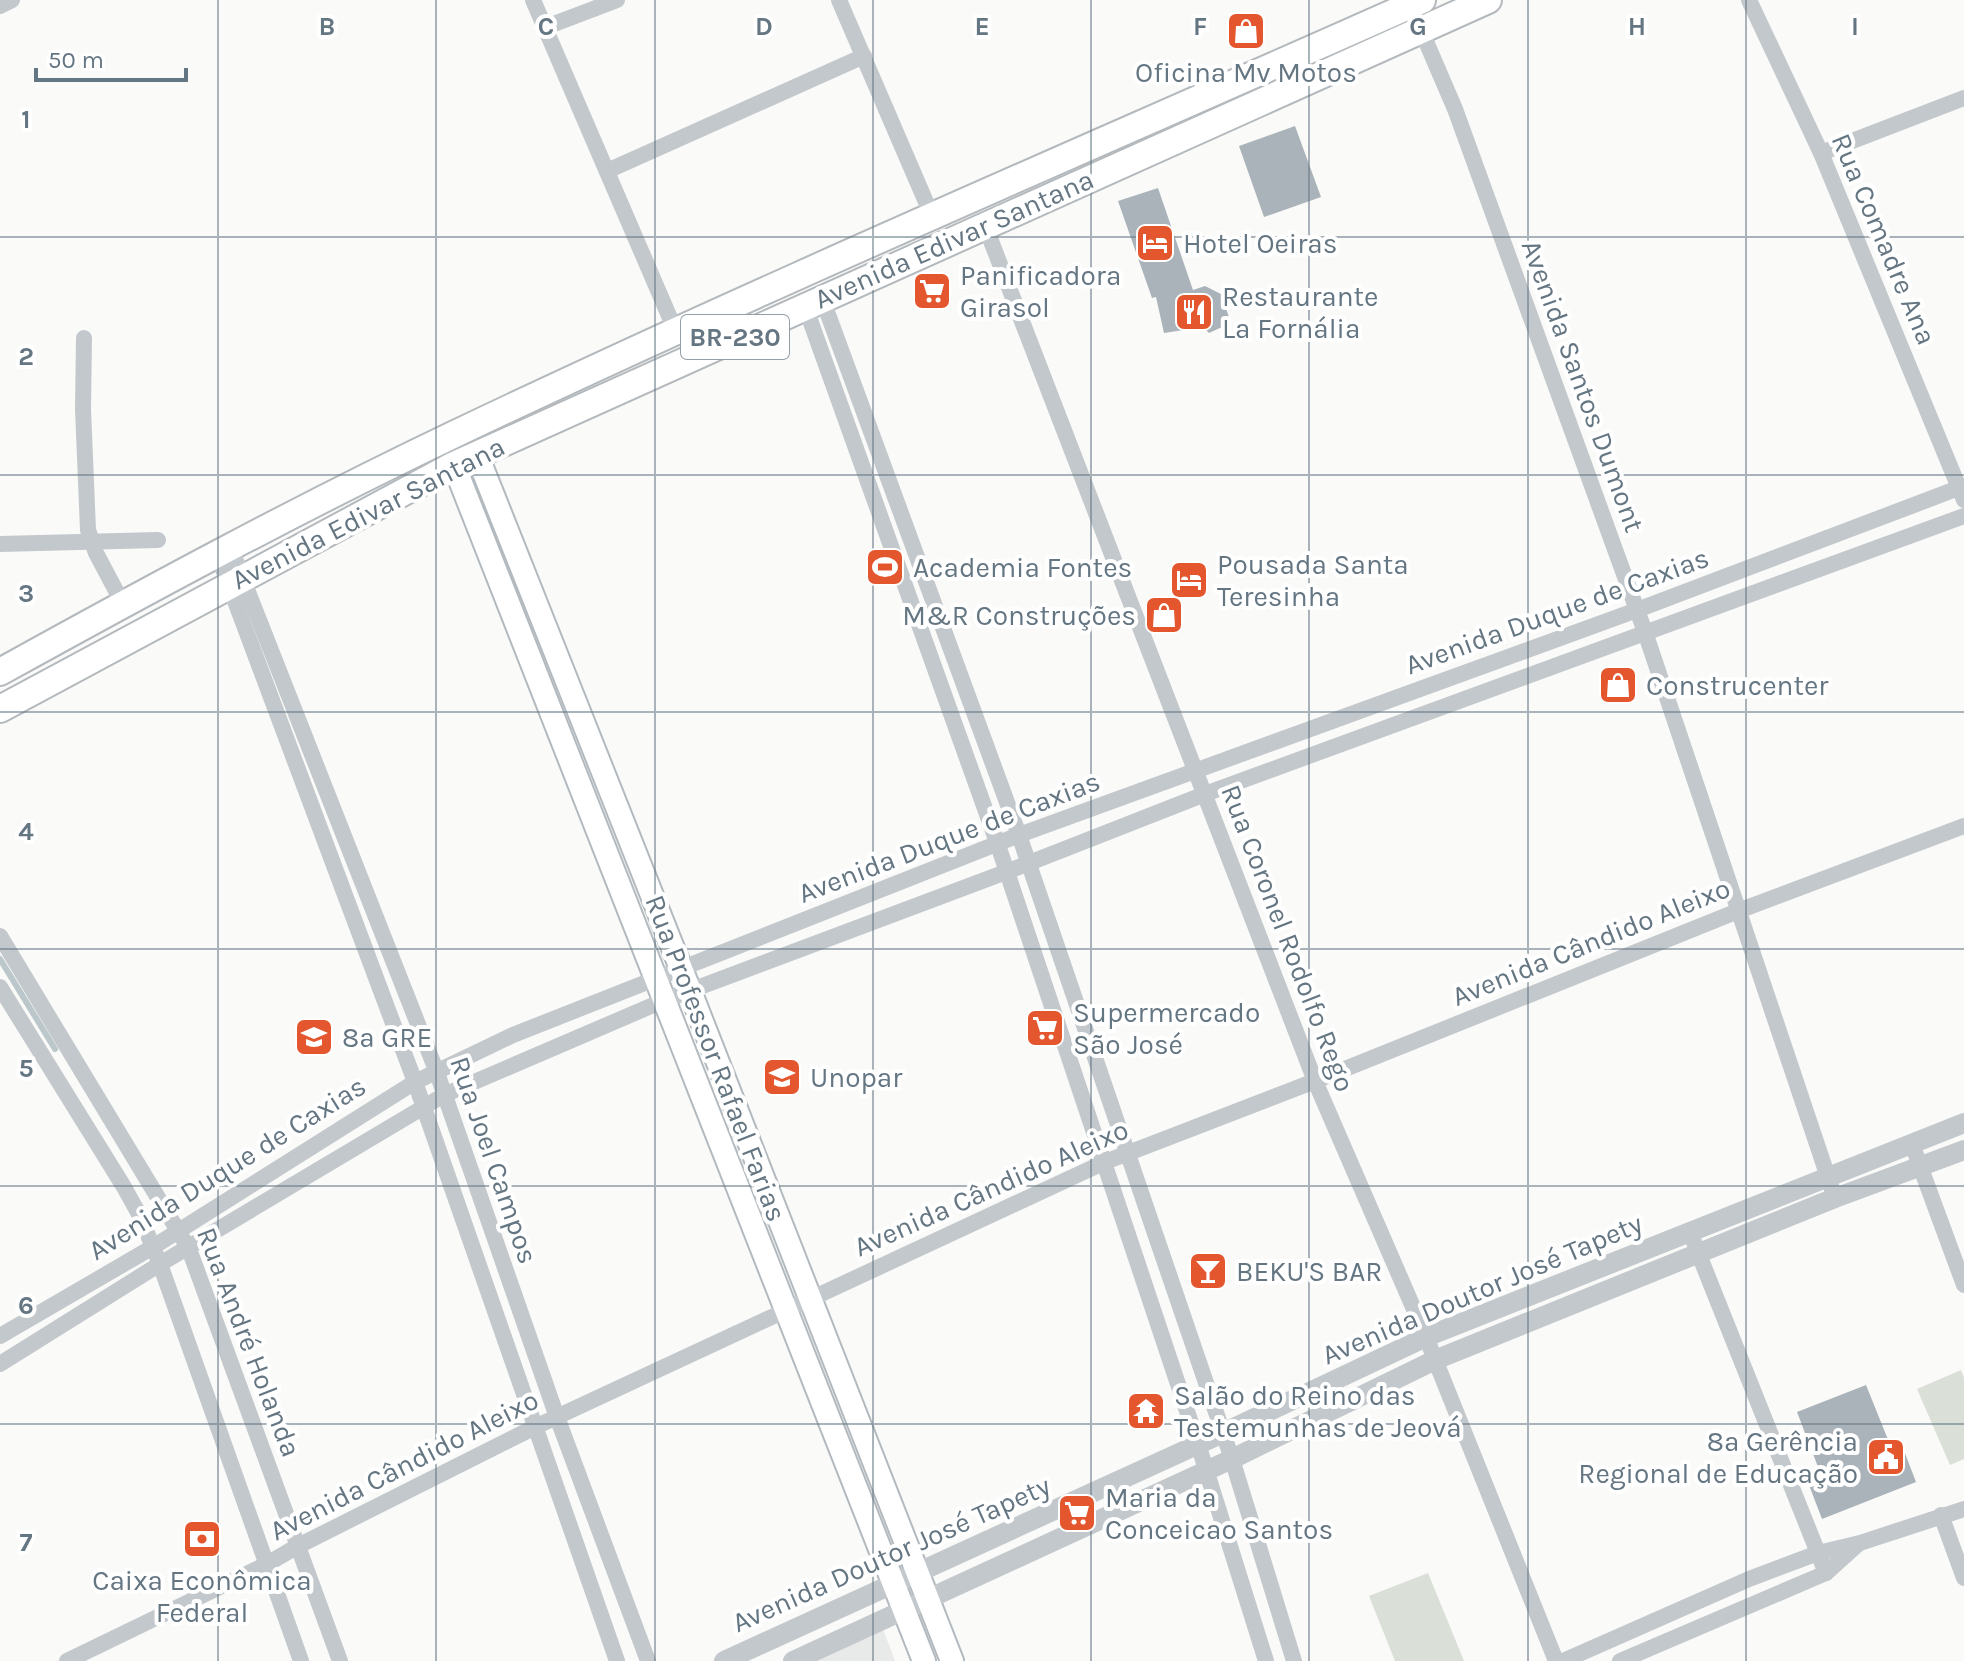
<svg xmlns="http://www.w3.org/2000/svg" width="1964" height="1661" font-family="Karla,sans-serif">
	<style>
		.built { fill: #e8e9e9 }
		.green { fill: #dadfd7 }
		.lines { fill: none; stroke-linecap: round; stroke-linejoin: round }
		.stream { stroke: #bbc7cb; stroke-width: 6 }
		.building { fill: #aab3b9 }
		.secondary-casing { stroke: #b3babf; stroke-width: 26 }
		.trunk-casing { stroke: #b4b9bd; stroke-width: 30 }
		.minor { stroke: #c3c8cc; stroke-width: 16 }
		.tertiary { stroke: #c3c8cc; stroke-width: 20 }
		.secondary { stroke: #fff; stroke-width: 22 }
		.trunk { stroke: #fff; stroke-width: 26 }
		.grid { fill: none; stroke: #657683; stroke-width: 2; stroke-opacity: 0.55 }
		.labels { text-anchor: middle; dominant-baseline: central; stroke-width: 8; stroke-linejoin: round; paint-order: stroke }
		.shield { fill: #fff; stroke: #939fa8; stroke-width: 2 }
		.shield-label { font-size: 26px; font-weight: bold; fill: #657683 }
		.poi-label { font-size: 28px; fill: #657683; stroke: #fff; text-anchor: start }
		.street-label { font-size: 28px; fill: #657683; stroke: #fff }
		.grid-label { font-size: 26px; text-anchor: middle; font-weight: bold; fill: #657683; stroke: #fff; stroke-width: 8; stroke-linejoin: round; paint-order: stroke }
	</style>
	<rect width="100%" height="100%" fill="#fafaf8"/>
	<path class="built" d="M883,1629L895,1661H804Z"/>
	<g class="green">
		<path d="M1961,1370L1964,1378V1459L1950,1465L1917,1389Z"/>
		<path d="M1428,1573L1464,1661H1395L1369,1596Z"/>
	</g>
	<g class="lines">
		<path class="stream" d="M0,959L55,1049"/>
	</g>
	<g class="building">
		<path d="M1295,126L1321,197L1264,217L1239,146Z"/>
		<path d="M1158,188L1193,290L1205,286L1221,294L1231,323L1209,333L1203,327L1164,333L1156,297L1152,298L1118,201Z"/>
		<path d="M1866,1385L1893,1452L1903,1448L1916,1482L1822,1519L1809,1485L1823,1480L1797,1412Z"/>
	</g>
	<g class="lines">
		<defs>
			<g id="secondary">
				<path d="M477,455L690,991L952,1661"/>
				<path d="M454,465L924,1661"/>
			</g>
			<g id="trunk">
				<path d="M0,672C150,589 300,508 455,434C774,282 1099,144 1422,0"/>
				<path d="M0,709L454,465L1488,0"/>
			</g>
		</defs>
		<use href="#secondary" class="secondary-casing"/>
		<use href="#trunk" class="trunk-casing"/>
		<g class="minor">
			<path d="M533,0L676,332"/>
			<path d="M839,0L932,216"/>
			<path d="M1749,0L1821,153L1964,500"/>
			<path d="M0,6L12,0"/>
			<path d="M1418,23L1455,109L1645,632L1832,1189"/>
			<path d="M546,27L617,0"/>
			<path d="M1821,153L1964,98"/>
			<path d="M607,171L864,56"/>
			<path d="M986,228L1315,1081L1426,1337L1556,1661"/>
			<path d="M822,298L1019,835L1232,1459L1294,1661"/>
			<path d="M805,306L998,845L1198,1444L1266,1661"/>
			<path d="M84,338L83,409L88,530L96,553L123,604"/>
			<path d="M0,544L158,540"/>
			<path d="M230,546L436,1070L557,1417L648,1661"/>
			<path d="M217,553L415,1082L617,1661"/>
			<path d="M0,936L189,1249L340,1661"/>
			<path d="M0,987L124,1187L140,1216L160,1264L301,1661"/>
			<path d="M1912,1144L1964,1285"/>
			<path d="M1690,1232L1826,1573"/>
			<path d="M0,1336L153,1247L415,1082L513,1035L1019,835L1637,610L1964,486"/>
			<path d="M0,1364L160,1264L444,1095L665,1000L1006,872L1205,794L1964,516"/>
			<path d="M1941,1515L1964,1578"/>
			<path d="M67,1661L267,1564L298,1546L535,1427L1105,1162L1315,1081L1738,911L1964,826"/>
			<path d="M1563,1661L1749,1579L1818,1553L1860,1543L1964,1509"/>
			<path d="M1620,1661L1826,1573L1857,1545"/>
		</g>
		<g class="tertiary">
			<path d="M724,1661L1223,1433L1426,1337L1964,1123"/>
			<path d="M793,1661L1232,1459L1435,1360L1835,1198L1964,1150"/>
		</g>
		<use href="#secondary" class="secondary"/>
		<use href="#trunk" class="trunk"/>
	</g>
	<path class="grid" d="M218,0V1661M436,0V1661M655,0V1661M873,0V1661M1091,0V1661M1309,0V1661M1528,0V1661M1746,0V1661M0,237H1964M0,475H1964M0,712H1964M0,949H1964M0,1186H1964M0,1424H1964"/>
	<defs>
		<symbol id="shop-square" viewBox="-11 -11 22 22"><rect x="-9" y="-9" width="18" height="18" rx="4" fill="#e4572e" stroke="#fff"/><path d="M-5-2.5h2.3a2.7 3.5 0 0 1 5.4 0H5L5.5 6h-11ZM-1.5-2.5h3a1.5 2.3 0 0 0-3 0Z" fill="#fff"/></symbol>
		<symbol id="hotel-square" viewBox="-11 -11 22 22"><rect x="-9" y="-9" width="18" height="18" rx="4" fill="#e4572e" stroke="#fff"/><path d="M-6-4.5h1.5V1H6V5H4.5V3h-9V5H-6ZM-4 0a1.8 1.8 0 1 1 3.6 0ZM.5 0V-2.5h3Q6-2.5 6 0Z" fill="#fff"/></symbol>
		<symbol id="supermarket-square" viewBox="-11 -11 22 22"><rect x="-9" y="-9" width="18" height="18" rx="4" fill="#e4572e" stroke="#fff"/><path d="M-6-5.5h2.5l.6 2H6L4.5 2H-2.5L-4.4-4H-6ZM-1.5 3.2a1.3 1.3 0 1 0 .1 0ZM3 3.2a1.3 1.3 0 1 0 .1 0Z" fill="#fff"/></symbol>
		<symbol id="restaurant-square" viewBox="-11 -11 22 22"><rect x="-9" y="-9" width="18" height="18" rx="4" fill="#e4572e" stroke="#fff"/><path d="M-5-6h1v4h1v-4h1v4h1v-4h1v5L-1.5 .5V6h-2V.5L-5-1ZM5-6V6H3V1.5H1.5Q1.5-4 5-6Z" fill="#fff"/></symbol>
		<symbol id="stadium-square" viewBox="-11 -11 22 22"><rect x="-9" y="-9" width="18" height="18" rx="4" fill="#e4572e" stroke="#fff"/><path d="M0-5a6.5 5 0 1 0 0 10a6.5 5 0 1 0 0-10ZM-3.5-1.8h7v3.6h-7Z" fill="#fff"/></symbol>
		<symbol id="university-square" viewBox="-11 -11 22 22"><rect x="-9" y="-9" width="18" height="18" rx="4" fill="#e4572e" stroke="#fff"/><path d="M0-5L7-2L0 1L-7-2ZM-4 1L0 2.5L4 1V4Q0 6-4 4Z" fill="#fff"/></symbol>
		<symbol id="bar-square" viewBox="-11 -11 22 22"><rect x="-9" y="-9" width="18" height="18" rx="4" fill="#e4572e" stroke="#fff"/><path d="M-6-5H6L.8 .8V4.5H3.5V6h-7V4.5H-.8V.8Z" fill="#fff"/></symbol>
		<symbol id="temple-square" viewBox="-11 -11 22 22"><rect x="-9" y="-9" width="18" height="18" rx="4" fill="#e4572e" stroke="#fff"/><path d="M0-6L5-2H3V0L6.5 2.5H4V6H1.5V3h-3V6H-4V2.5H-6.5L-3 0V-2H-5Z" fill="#fff"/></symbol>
		<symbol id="civic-square" viewBox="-11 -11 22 22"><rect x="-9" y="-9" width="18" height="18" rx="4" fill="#e4572e" stroke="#fff"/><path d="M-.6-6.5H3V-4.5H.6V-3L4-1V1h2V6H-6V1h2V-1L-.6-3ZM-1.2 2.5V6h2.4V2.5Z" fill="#fff"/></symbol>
		<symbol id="bank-square" viewBox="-11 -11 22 22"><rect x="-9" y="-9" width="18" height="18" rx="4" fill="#e4572e" stroke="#fff"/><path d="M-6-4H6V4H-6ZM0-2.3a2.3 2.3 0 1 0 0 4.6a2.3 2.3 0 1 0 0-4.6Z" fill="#fff"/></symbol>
	</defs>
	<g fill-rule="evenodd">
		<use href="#shop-square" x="1224" y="9" width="44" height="44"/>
		<use href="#hotel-square" x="1133" y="221" width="44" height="44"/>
		<use href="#supermarket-square" x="910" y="269" width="44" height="44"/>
		<use href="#restaurant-square" x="1172" y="290" width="44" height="44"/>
		<use href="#stadium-square" x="863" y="545" width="44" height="44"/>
		<use href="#hotel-square" x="1167" y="558" width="44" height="44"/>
		<use href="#shop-square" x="1142" y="593" width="44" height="44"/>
		<use href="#shop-square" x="1596" y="663" width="44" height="44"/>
		<use href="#supermarket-square" x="1023" y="1006" width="44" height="44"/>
		<use href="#university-square" x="292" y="1015" width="44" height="44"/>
		<use href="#university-square" x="760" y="1055" width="44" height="44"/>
		<use href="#bar-square" x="1186" y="1249" width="44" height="44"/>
		<use href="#temple-square" x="1124" y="1389" width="44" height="44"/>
		<use href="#civic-square" x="1864" y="1435" width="44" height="44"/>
		<use href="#supermarket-square" x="1055" y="1491" width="44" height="44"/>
		<use href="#bank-square" x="180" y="1517" width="44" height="44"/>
	</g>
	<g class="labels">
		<rect class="shield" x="681" y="315" width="108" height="44" rx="6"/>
		<g class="shield-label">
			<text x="735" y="337">BR-230</text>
		</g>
		<g class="poi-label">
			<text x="1246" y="72" text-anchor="middle">Oficina Mv Motos</text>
			<text x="1183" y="243">Hotel Oeiras</text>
			<text x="960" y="275">Panificadora<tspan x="960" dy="32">Girasol</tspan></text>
			<text x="1222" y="296">Restaurante<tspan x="1222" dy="32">La Fornália</tspan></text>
			<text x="1217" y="564">Pousada Santa<tspan x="1217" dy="32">Teresinha</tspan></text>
			<text x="913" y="567">Academia Fontes</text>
			<text x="1136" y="615" text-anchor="end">M&amp;R Construções</text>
			<text x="1646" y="685">Construcenter</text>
			<text x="1073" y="1012">Supermercado<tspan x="1073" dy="32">São José</tspan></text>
			<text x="342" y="1037">8ª GRE</text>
			<text x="810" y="1077">Unopar</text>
			<text x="1236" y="1271">BEKU'S BAR</text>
			<text x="1174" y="1395">Salão do Reino das<tspan x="1174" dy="32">Testemunhas de Jeová</tspan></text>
			<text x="1858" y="1441" text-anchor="end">8ª Gerência<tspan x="1858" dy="32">Regional de Educação</tspan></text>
			<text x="1105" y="1497">Maria da<tspan x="1105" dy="32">Conceicao Santos</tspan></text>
			<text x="202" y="1580" text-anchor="middle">Caixa Econômica<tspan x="202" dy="32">Federal</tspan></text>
		</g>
		<g class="street-label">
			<text transform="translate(954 239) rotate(-24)">Avenida Edivar Santana</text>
			<text transform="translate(1884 239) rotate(67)">Rua Comadre Ana</text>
			<text transform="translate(1583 386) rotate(70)">Avenida Santos Dumont</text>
			<text transform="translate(368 513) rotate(-27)">Avenida Edivar Santana</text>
			<text transform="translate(1557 611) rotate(-20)">Avenida Duque de Caxias</text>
			<text transform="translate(949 837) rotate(-21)">Avenida Duque de Caxias</text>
			<text transform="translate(1288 938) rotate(69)">Rua Coronel Rodolfo Rego</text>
			<text transform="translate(1591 942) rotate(-22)">Avenida Cândido Aleixo</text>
			<text transform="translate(716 1058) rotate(69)">Rua Professor Rafael Farias</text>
			<text transform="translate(494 1160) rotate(71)">Rua Joel Campos</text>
			<text transform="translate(227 1168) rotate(-32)">Avenida Duque de Caxias</text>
			<text transform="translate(991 1188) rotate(-24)">Avenida Cândido Aleixo</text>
			<text transform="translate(1482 1289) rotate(-23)">Avenida Doutor José Tapety</text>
			<text transform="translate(249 1342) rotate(69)">Rua André Holanda</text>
			<text transform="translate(404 1465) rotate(-27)">Avenida Cândido Aleixo</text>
			<text transform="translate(891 1554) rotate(-24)">Avenida Doutor José Tapety</text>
		</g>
	</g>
	<g class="grid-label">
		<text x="327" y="35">B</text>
		<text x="546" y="35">C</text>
		<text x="764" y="35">D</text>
		<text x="982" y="35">E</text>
		<text x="1200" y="35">F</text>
		<text x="1418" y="35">G</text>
		<text x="1637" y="35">H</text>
		<text x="1855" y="35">I</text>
		<text x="26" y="128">1</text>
		<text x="26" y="365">2</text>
		<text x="26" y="602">3</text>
		<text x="26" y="840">4</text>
		<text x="26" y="1077">5</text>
		<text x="26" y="1314">6</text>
		<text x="26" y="1551">7</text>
	</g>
	<path d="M36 68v12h150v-12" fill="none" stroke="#657683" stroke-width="4"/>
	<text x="48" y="68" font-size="24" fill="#657683" stroke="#ffffff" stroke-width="6" paint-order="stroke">50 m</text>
</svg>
